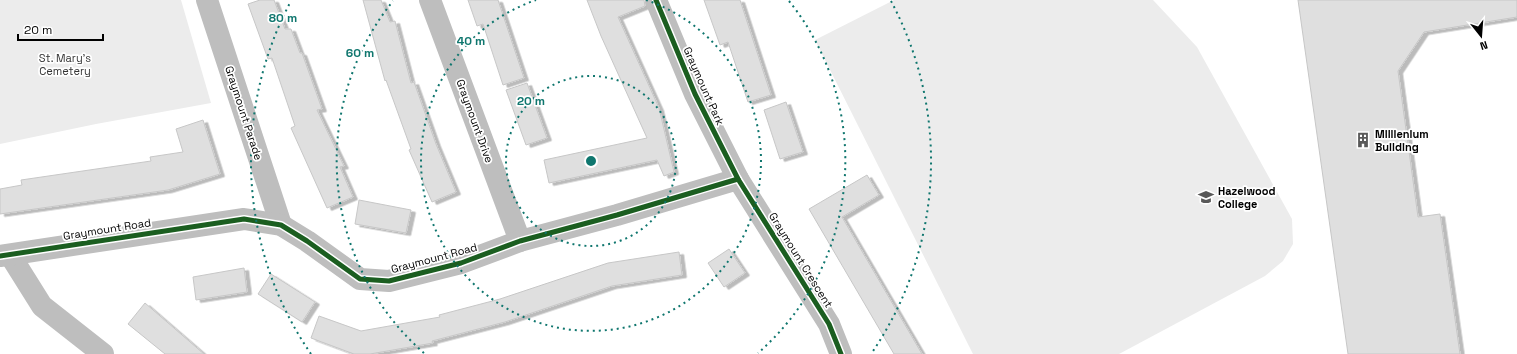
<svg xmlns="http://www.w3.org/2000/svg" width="1517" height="354" font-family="'Space Grotesk',sans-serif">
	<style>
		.green { fill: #ececec }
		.building { fill: #dfdfdf; stroke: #c7c7c7; filter: url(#shadow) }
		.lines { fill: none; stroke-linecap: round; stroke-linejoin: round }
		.street { stroke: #bebebe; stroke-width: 22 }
		.cycleway-casing { stroke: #fff; stroke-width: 8 }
		.cycleway { stroke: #1b5e20; stroke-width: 5 }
		.ring { fill: none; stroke: #0f766e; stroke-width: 2; stroke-dasharray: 2 4 }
		.labels { text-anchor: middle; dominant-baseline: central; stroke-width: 3.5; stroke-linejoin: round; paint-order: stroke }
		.park-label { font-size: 11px; fill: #333; stroke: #fff }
		.street-label { font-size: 11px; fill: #000; stroke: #fff }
		.poi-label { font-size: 11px; font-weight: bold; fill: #000; stroke: #fff; text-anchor: start }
		.centre { fill: #0f766e; stroke: #fff; stroke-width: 2 }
		.ring-label { font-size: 12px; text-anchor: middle; font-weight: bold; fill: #0f766e; stroke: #fff; stroke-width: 3.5; stroke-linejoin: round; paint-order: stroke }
	</style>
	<defs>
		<filter id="shadow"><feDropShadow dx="4.5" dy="2.5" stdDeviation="0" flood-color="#0004"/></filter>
	</defs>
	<rect width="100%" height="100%" fill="#fff"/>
	<g class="green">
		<path d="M0,0H181L211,103L96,124L0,144Z"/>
		<path d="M894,0H1153L1197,47L1292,219L1293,244L1283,261L1265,276L1119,354H973L815,40Z"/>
	</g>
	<g class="building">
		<path d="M260,0H274L285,29H291L300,53H302L322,109L317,110L344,166L340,167L353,197L327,208L291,128L295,126L272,58L268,59L248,4Z"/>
		<path d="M363,0H381L390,22L395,21L411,83L414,82L436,144L456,192L432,202L409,150L411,149L386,80L385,81Z"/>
		<path d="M468,0H498L524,78L503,85L483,24L477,26Z"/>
		<path d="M587,0H644L645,6L618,17L659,108L674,172L664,176L657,160L549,183L544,160L647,138L601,36Z"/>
		<path d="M704,0H740L771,95L748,102L728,42L720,45Z"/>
		<path d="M1298,0H1517V17L1424,32L1398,71L1418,217L1440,214L1460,354H1348Z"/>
		<path d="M527,83L547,138L526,145L506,90Z"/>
		<path d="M786,102L803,152L780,159L764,110Z"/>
		<path d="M203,120L220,174L168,190L0,214V189L22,185L21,180L151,161L150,157L183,152L176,129Z"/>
		<path d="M867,175L879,195L842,217L922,354H894L809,209Z"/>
		<path d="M359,200L411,210L406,233L355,224Z"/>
		<path d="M729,249L745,273L724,287L708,263Z"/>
		<path d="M679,252L682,275L612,286L505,322L432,341L433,343L370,354H354L311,338L319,316L361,331L440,317L439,315L500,299L608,263Z"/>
		<path d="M244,268L247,292L196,300L193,277Z"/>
		<path d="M271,274L315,302L302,322L258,294Z"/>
		<path d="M145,303L204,354H165L128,324Z"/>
	</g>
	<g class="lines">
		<g class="street">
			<path d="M207,0L281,225"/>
			<path d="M430,0L520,241"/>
			<path d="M656,0L695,94L738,179L829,324L841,354"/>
			<path d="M10,255L42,306L103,354"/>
			<path d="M0,256L244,219L281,225L307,241L360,279L389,281L461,263L520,241L617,215L738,179"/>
		</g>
		<defs>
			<g id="cycleway">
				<path d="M656,0L695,94L738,179L829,324L841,354"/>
				<path d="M0,256L244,219L281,225L307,241L360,279L389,281L461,263L520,241L617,215L738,179"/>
			</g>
		</defs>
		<use href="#cycleway" class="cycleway-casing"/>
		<use href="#cycleway" class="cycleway"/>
	</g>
	<g class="ring">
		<circle cx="591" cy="161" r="85"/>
		<path d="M646 0A170 170 0 1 1 536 0"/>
		<path d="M424 353A255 255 0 0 1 393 1M789 1A255 255 0 0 1 758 353"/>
		<path d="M311 354A340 340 0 0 1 291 1M891 1A340 340 0 0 1 871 354"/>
	</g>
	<defs>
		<symbol id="building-bare" viewBox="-9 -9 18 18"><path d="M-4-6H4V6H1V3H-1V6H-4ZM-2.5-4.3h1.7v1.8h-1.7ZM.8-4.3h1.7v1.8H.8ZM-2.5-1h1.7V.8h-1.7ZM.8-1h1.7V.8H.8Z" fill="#595959" stroke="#fff" stroke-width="2.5" paint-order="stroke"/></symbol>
		<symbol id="school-bare" viewBox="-9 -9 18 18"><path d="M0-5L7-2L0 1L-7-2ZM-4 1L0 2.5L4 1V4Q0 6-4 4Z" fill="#595959" stroke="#fff" stroke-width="2.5" paint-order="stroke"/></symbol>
	</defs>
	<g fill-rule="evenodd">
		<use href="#building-bare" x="1352" y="129" width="22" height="22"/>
		<use href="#school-bare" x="1195" y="186" width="22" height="22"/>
	</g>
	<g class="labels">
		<g class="park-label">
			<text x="65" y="58">St. Mary's<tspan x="65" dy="13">Cemetery</tspan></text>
		</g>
		<g class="street-label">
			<text transform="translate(704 86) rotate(66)">Graymount Park</text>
			<text transform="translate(244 113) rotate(72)">Graymount Parade</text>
			<text transform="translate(475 121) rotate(70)">Graymount Drive</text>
			<text transform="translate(107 229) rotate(-9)">Graymount Road</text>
			<text transform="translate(434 258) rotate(-15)">Graymount Road</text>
			<text transform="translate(801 260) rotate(58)">Graymount Crescent</text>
		</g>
		<g class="poi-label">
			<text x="1375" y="134">Millienium<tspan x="1375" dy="13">Building</tspan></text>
			<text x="1218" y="191">Hazelwood<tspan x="1218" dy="13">College</tspan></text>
		</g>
	</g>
	<circle cx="591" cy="161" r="6" class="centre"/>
	<g class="ring-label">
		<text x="283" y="22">80 m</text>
		<text x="471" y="45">40 m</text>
		<text x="360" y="57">60 m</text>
		<text x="531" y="105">20 m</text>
	</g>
	<g transform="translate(1481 36) rotate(163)" stroke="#ffffff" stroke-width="3" paint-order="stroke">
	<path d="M0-3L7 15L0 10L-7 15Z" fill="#000000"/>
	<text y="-6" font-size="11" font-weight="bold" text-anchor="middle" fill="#000000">N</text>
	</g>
	<path d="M18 34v6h85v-6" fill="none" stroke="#000000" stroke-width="2"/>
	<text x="24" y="34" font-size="12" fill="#000000" stroke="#ffffff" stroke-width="3" paint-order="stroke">20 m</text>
</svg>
